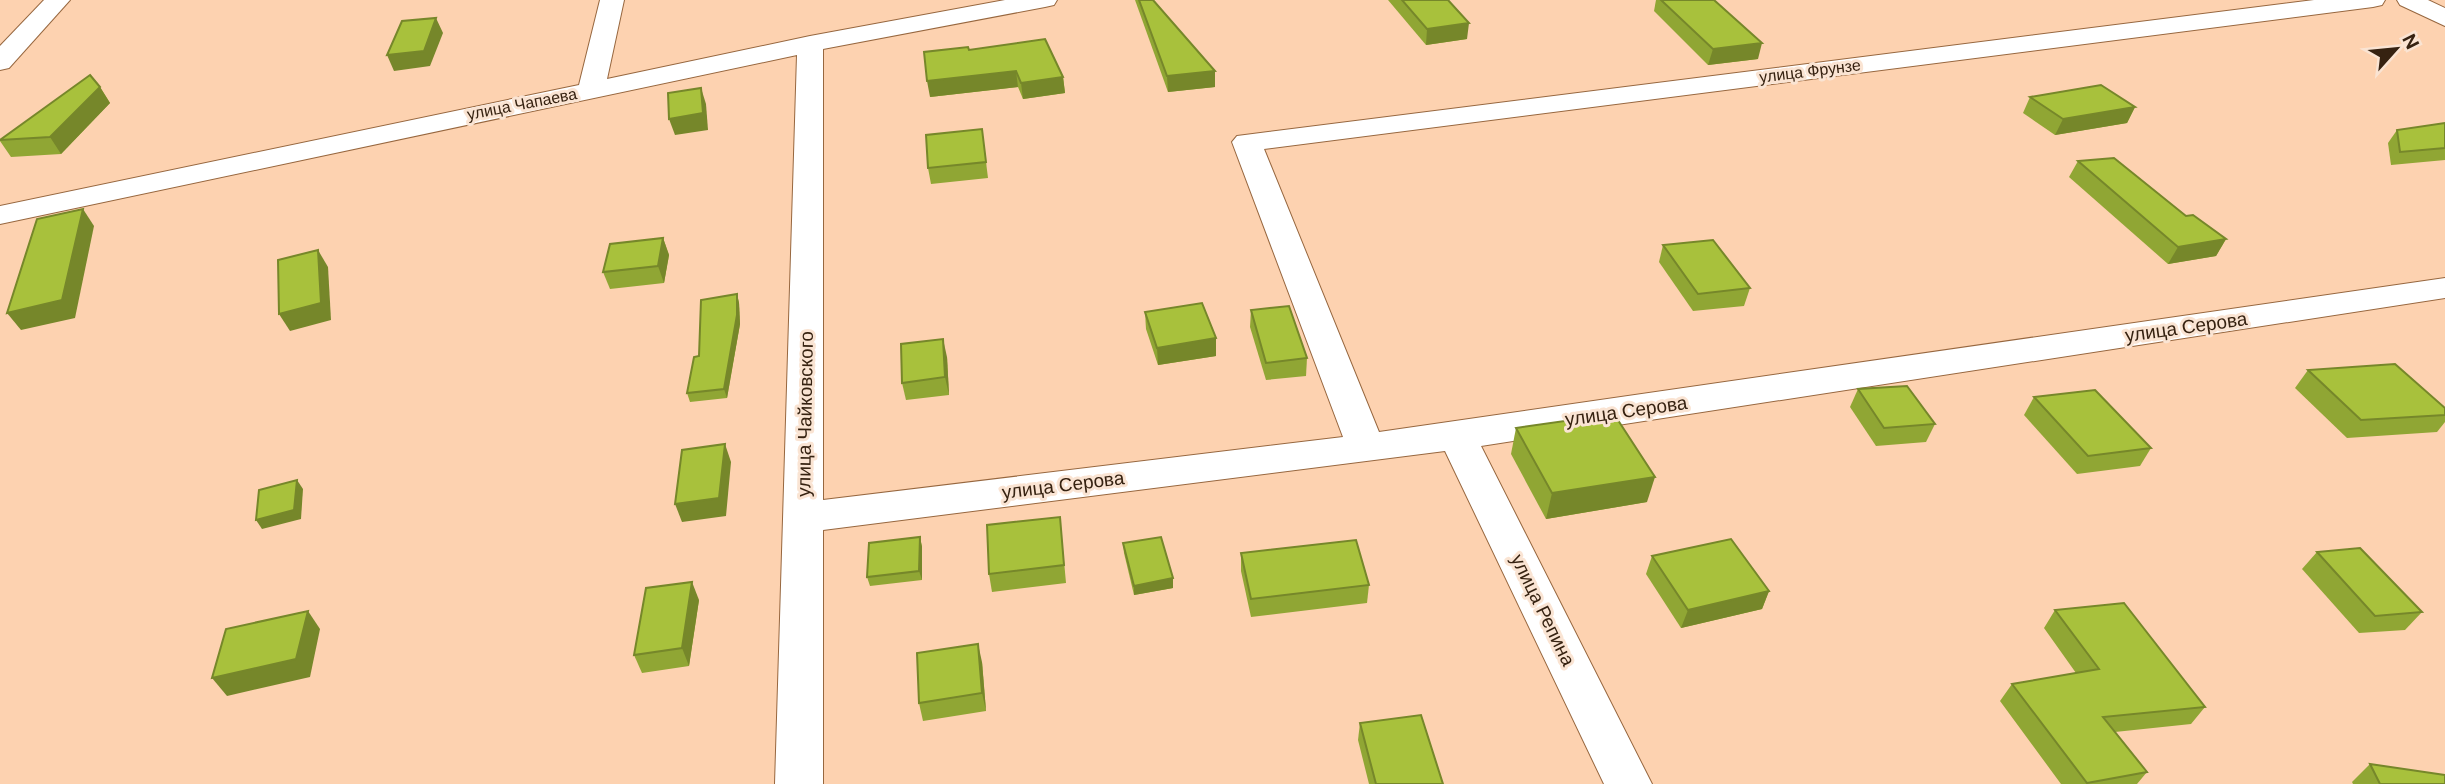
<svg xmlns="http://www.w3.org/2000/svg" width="2445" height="784" font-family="'DM Sans',sans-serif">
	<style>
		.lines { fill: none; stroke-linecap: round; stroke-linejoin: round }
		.street-casing { stroke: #97673f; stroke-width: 2 }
		.street { fill: #fff; fill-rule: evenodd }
		.wall { fill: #90a634 }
		.shaded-wall { fill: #76872a }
		.building { fill: #a8c13c; stroke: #76872a; stroke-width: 2 }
		.labels { text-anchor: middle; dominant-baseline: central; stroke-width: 6; stroke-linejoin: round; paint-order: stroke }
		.far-street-label { font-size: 16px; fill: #362211; stroke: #fae4d3 }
		.street-label { font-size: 19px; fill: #362211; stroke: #fae4d3 }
	</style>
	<rect width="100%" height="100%" fill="#fdd2b0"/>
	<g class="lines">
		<defs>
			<g id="street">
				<path d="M44,0H70L9,68L0,70V46Z"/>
				<path d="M600,0H624L607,79L810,36L1005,0H1057L1054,5L1045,7L823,49V500L1343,437L1232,142L1237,136L2314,0H2385L2382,5L2373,7L1264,149L1379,432L2445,278V298L1481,446L1652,784H1604L1445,451L823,530V784H775L797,55L0,224V206L579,85Z"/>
				<path d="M2397,0H2428L2445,8V26L2400,5Z"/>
			</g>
		</defs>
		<use href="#street" class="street-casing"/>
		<use href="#street" class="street"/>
	</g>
	<g class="wall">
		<path d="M1135,0H1153L1215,71V87L1168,92Z"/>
		<path d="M1388,0H1448L1467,39L1426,45Z"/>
		<path d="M1656,0H1714L1758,59L1708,65L1654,11Z"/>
		<path d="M969,50L1063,77L1065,93L1023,99L1018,87L930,97Z"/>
		<path d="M100,87L110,103L61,154L11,157L0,141V140Z"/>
		<path d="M2030,97L2135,107L2127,123L2055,135L2023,113Z"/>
		<path d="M2445,123V160L2391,165L2388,143L2397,130Z"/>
		<path d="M982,129L988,178L931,184L928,168Z"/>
		<path d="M2078,161L2186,216L2226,239L2216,256L2168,264L2069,177Z"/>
		<path d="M663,238L669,255L664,283L610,289L603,272Z"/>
		<path d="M1663,245L1750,288L1744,306L1693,311L1659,262Z"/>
		<path d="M737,294L739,303L740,324L727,398L690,402L687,393L699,356Z"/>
		<path d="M1251,310L1307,358L1306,376L1266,380L1250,327Z"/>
		<path d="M1145,312L1216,338V356L1158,365L1146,329Z"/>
		<path d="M947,357L949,395L906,400L902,383Z"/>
		<path d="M2308,370L2445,408V422L2437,432L2347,438L2295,388Z"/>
		<path d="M1858,389L1935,424L1926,442L1876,446L1850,407Z"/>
		<path d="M2034,397L2151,448L2140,466L2077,474L2024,415Z"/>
		<path d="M1516,428L1647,502L1546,519L1511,454Z"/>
		<path d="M1060,517L1066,583L992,592L989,574Z"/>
		<path d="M920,537L922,547V580L870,586L867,577Z"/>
		<path d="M1123,543L1173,588L1134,595L1124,553Z"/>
		<path d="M2317,552L2422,612L2405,630L2359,633L2302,569Z"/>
		<path d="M1241,553L1369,585L1367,603L1251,617L1241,571Z"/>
		<path d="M1652,556L1769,591L1762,609L1681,628L1646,574Z"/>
		<path d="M699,600L689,666L642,673L634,655Z"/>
		<path d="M2055,610L2205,707L2191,724L2115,732L2147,772L2137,784H2061L2000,701L2012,684L2076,673L2044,628Z"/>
		<path d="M982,662L986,711L923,721L919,703Z"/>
		<path d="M1360,723L1443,784H1369L1358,740Z"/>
		<path d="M2370,764L2445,784H2353L2352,782Z"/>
	</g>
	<g class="shaded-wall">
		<path d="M436,18L443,33L430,66L394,71L387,55Z"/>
		<path d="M1469,23L1467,39L1426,45L1427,29Z"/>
		<path d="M1762,43L1758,59L1708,65L1713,49Z"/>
		<path d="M1016,71L1018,87L930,97L927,81Z"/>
		<path d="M1215,71V87L1168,92L1167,76Z"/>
		<path d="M1063,77L1065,93L1023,99L1021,83Z"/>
		<path d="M100,87L110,103L61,154L50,137Z"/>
		<path d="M701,88L706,104L708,130L675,135L669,119Z"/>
		<path d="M2135,107L2127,123L2055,135L2063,119Z"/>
		<path d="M83,209L94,226L75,318L21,330L7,313Z"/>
		<path d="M663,238L669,255L664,283L658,266Z"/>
		<path d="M2226,239L2216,256L2168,264L2178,247Z"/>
		<path d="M318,250L328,267L331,320L290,331L279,314Z"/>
		<path d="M737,294L739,303L740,324L727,398L724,389Z"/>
		<path d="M1216,338V356L1158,365L1157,348Z"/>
		<path d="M943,339L947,357L949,395L945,377Z"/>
		<path d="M725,444L731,462L726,516L682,522L675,504Z"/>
		<path d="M1655,477L1647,502L1546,519L1552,493Z"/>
		<path d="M297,480L303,489L301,519L262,529L256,520Z"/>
		<path d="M920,537L922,547V580L919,571Z"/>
		<path d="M1173,578V588L1134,595V586Z"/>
		<path d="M692,582L699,600L689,666L682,648Z"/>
		<path d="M1769,591L1762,609L1681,628L1688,610Z"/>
		<path d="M308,611L320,629L310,677L227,696L212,678Z"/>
		<path d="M978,644L982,662L986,711L982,693Z"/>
	</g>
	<g class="building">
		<path d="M1139,0H1153L1215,71L1167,76Z"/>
		<path d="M1402,0H1448L1469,23L1427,29Z"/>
		<path d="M1661,0H1714L1762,43L1713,49Z"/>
		<path d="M436,18L424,51L387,55L402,21Z"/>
		<path d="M1045,39L1063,77L1021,83L1016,71L927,81L924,52L968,47L969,50Z"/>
		<path d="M90,75L100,87L50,137L0,140Z"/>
		<path d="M2101,85L2135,107L2063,119L2030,97Z"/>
		<path d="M701,88L703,113L669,119L668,93Z"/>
		<path d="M2445,123V148L2400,152L2397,130Z"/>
		<path d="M982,129L986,162L928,168L926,135Z"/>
		<path d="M2114,158L2186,216L2193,215L2226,239L2178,247L2078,161Z"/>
		<path d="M83,209L62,300L7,313L37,219Z"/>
		<path d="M663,238L658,266L603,272L610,244Z"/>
		<path d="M1713,240L1750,288L1698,294L1663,245Z"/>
		<path d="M318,250L321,303L279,314L278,260Z"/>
		<path d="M737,294V315L724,389L687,393L694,357L699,356L701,300Z"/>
		<path d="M1202,303L1216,338L1157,348L1145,312Z"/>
		<path d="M1289,306L1307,358L1266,363L1251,310Z"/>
		<path d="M943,339L945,377L902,383L901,344Z"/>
		<path d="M2395,364L2445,408V415L2361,420L2308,370Z"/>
		<path d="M1907,386L1935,424L1884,428L1858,389Z"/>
		<path d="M2095,390L2151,448L2088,456L2034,397Z"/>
		<path d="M1614,414L1655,477L1552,493L1516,428Z"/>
		<path d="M725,444L719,498L675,504L682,450Z"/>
		<path d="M297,480L294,510L256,520L259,490Z"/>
		<path d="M1060,517L1064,565L989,574L987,525Z"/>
		<path d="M920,537L919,571L867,577L869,543Z"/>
		<path d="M1161,537L1173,578L1134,586L1123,543Z"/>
		<path d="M1731,539L1769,591L1688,610L1652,556Z"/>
		<path d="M1356,540L1369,585L1251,599L1241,553Z"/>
		<path d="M2360,548L2422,612L2375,616L2317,552Z"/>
		<path d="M692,582L682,648L634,655L646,588Z"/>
		<path d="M2124,603L2205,707L2103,717L2147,772L2087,783L2012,684L2099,669L2055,610Z"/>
		<path d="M308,611L296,659L212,678L226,629Z"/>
		<path d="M978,644L982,693L919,703L917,653Z"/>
		<path d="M1421,715L1443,784H1376L1360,723Z"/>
		<path d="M2370,764L2445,775V784H2380Z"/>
	</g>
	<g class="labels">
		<g class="far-street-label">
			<text transform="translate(1810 71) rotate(-7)">улица Фрунзе</text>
			<text transform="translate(522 104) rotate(-11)">улица Чапаева</text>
		</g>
		<g class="street-label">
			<text transform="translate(2186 327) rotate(-8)">улица Серова</text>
			<text transform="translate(1626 411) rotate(-8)">улица Серова</text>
			<text transform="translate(805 414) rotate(-89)">улица Чайковского</text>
			<text transform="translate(1063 485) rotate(-7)">улица Серова</text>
			<text transform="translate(1543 610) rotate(64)">улица Репина</text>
		</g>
	</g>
	<g transform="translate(2396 49) rotate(63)" stroke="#fae4d3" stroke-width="5" paint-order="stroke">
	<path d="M0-5L12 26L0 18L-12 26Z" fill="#362211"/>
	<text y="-10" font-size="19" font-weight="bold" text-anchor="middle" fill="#362211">N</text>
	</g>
</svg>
